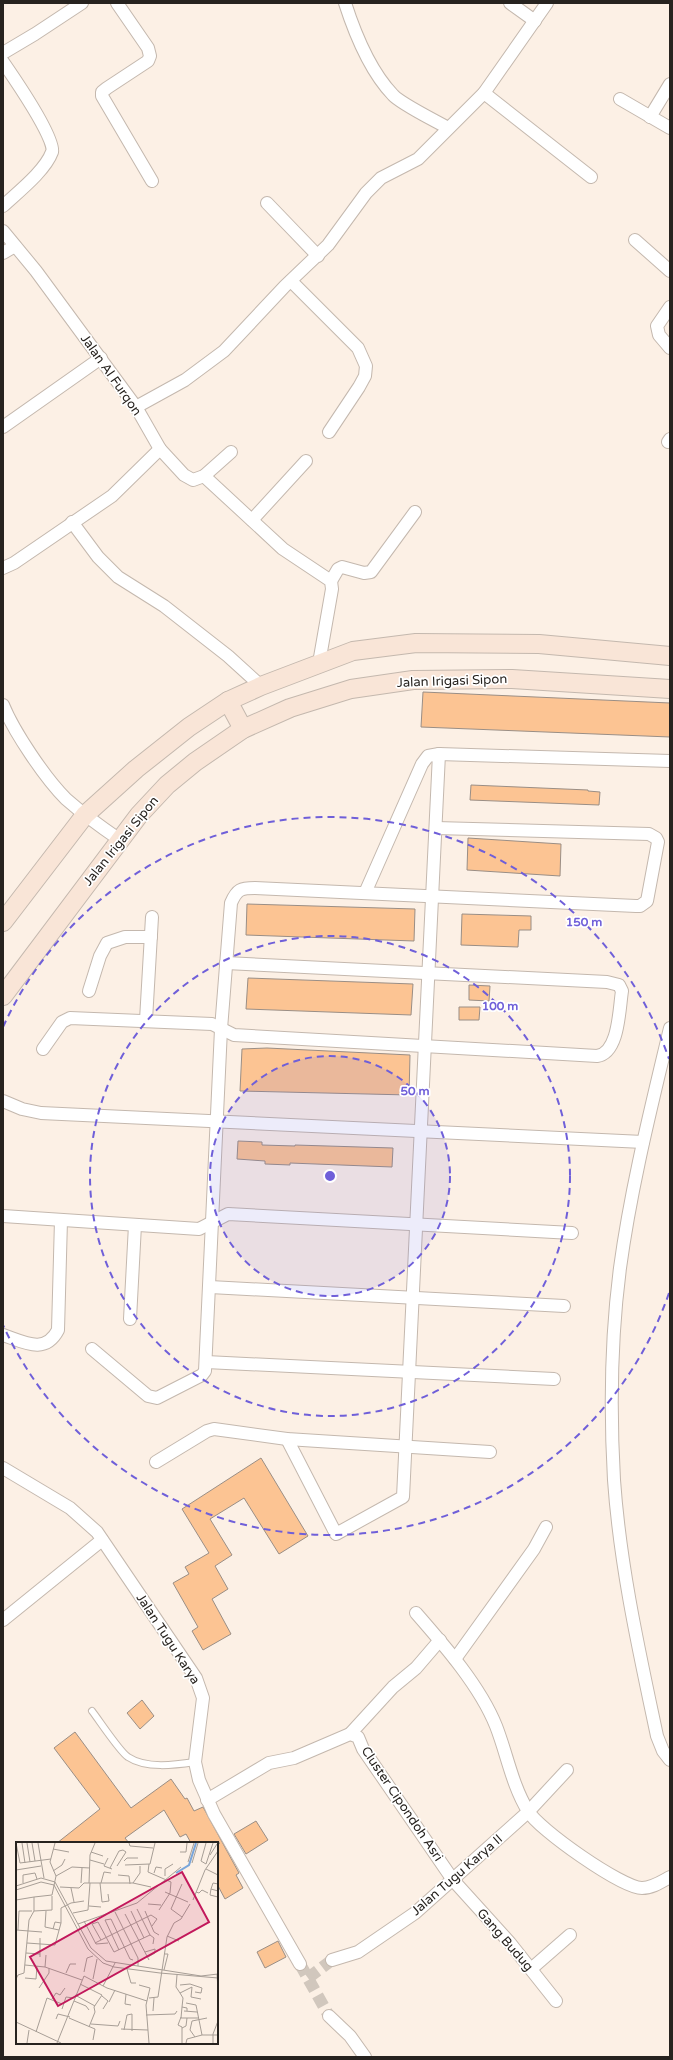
<svg xmlns="http://www.w3.org/2000/svg" width="673" height="2060" font-family="'Varela Round',sans-serif">
	<style>
		.building { fill: #fcc493; stroke: #9a8e85 }
		.lines { fill: none; stroke-linecap: round; stroke-linejoin: round }
		.street-tunnel { stroke: #d1c7bd; stroke-width: 12; stroke-dasharray: 12 6; stroke-linecap: butt }
		.lane-casing { stroke: #c4b8ae; stroke-width: 8 }
		.street-casing { stroke: #c4b8ae; stroke-width: 14 }
		.secondary-casing { stroke: #c4b8ae; stroke-width: 20 }
		.lane { stroke: #fff; stroke-width: 6 }
		.street { stroke: #fff; stroke-width: 12 }
		.secondary { stroke: #f9e5d7; stroke-width: 18 }
		.ring { fill: none; stroke: #6f5fd9; stroke-width: 2; stroke-dasharray: 7 5 }
		.labels { text-anchor: middle; dominant-baseline: central; stroke-width: 3.5; stroke-linejoin: round; paint-order: stroke }
		.street-label { font-size: 13px; fill: #27231f; stroke: #fff }
		.inset-river { fill: none; stroke: #79a5da; stroke-width: 2 }
		.inset-road { fill: none; stroke: #a79e96; stroke-width: 1 }
		.view { fill: #c2185b; fill-opacity: 0.15; stroke: #c2185b; stroke-width: 2 }
		.inset-edge { fill: none; stroke: #27231f; stroke-width: 2 }
		.centre { fill: #6f5fd9; stroke: #fff; stroke-width: 2 }
		.ring-label { font-size: 12px; text-anchor: middle; font-weight: bold; fill: #6f5fd9; stroke: #fff; stroke-width: 3.5; stroke-linejoin: round; paint-order: stroke }
	</style>
	<rect width="100%" height="100%" fill="#fcf0e5"/>
	<g class="building">
		<path d="M423,692L670,703V737L421,727Z"/>
		<path d="M471,785L588,790V791L600,792L599,805L470,800Z"/>
		<path d="M468,838L561,844L560,876L467,870Z"/>
		<path d="M247,904L415,909L414,941L246,935Z"/>
		<path d="M462,914L531,916V930H519L518,947L461,945Z"/>
		<path d="M248,978L413,984L411,1015L246,1009Z"/>
		<path d="M469,985L490,986L489,1001L469,1000Z"/>
		<path d="M459,1007H480L479,1020H459Z"/>
		<path d="M267,1048L410,1055L409,1095L240,1091L242,1049Z"/>
		<path d="M238,1141L262,1142V1145L295,1146V1145L393,1148L392,1167L290,1163V1165L265,1164V1161L237,1159Z"/>
		<path d="M261,1458L308,1536L279,1554L244,1498L210,1519L232,1555L215,1566L228,1589L212,1599L231,1634L203,1650L192,1631L198,1627L173,1583L189,1574L185,1567L209,1553L182,1509Z"/>
		<path d="M142,1700L154,1716L140,1729L127,1713Z"/>
		<path d="M75,1732L131,1808L171,1779L185,1799L187,1798L194,1811L203,1807L239,1873L236,1875L243,1888L225,1899L217,1884V1845L220,1843H191L186,1834L180,1837L164,1810L125,1838L129,1843H57L100,1809L54,1748Z"/>
		<path d="M256,1821L268,1840L246,1854L234,1834Z"/>
		<path d="M278,1941L286,1957L265,1968L257,1952Z"/>
	</g>
	<g class="lines">
		<g class="street-tunnel">
			<path d="M300,1964L329,2016"/>
			<path d="M308,1978L332,1960"/>
		</g>
		<defs>
			<path id="lane" d="M92,1711C99,1720 120,1752 128,1757C146,1769 175,1765 195,1762"/>
			<g id="street">
				<path d="M117,3L148,48L150,56L148,61L107,88L102,92V96L152,181"/>
				<path d="M345,3C355,34 370,71 393,95C401,104 436,121 448,128"/>
				<path d="M510,3L535,21"/>
				<path d="M3,53L35,34L82,3"/>
				<path d="M3,62C12,75 57,140 52,152C45,171 18,192 3,206"/>
				<path d="M484,93L591,177"/>
				<path d="M620,99L670,128"/>
				<path d="M650,117L670,84"/>
				<path d="M267,203L318,256"/>
				<path d="M3,231L36,271L136,407L160,449L184,475L193,480L204,476L231,452"/>
				<path d="M635,240L670,271"/>
				<path d="M3,253L15,246"/>
				<path d="M291,281L358,348L366,366L365,376L359,387L329,432"/>
				<path d="M670,307L657,326L659,335L670,348"/>
				<path d="M136,407L185,380L224,351L285,286L328,245L366,193L381,178L418,159L484,93L547,3"/>
				<path d="M3,427L101,358"/>
				<path d="M668,442L670,439"/>
				<path d="M204,476L283,549L331,581L332,589L319,663"/>
				<path d="M252,520L306,461"/>
				<path d="M72,522L98,557L118,577L164,606L228,656L261,686"/>
				<path d="M3,568L14,563L112,496L160,449"/>
				<path d="M331,581L338,569L342,567L364,573L371,572L415,512"/>
				<path d="M3,705C14,732 45,778 66,799C83,814 101,827 120,840"/>
				<path d="M365,893L422,764L428,756L439,754L670,761"/>
				<path d="M89,991L100,956L107,943L125,937H151"/>
				<path d="M146,1020L152,917"/>
				<path d="M670,1028C651,1108 631,1187 620,1268C611,1337 610,1410 614,1480C620,1566 639,1651 657,1736L663,1751L670,1760"/>
				<path d="M43,1049L62,1022L70,1018L212,1024L234,1035L597,1056C619,1053 619,1010 622,991L619,985L607,982L226,963"/>
				<path d="M3,1101L22,1109L41,1113L643,1142"/>
				<path d="M3,1216L199,1229L228,1214L572,1233"/>
				<path d="M210,1287L564,1306"/>
				<path d="M130,1319L135,1225"/>
				<path d="M3,1335C24,1342 45,1355 58,1330L61,1220"/>
				<path d="M92,1349L148,1396L157,1398L202,1375L205,1371L221,1029L231,903C237,889 241,888 255,888L636,906H640L647,901L658,842L656,838L649,834L436,828"/>
				<path d="M206,1362L554,1379"/>
				<path d="M287,1439L336,1534L403,1497L439,754"/>
				<path d="M156,1462L207,1431L214,1429L287,1439L490,1452"/>
				<path d="M3,1468L70,1508L97,1532L196,1678L203,1698L195,1762L199,1780L214,1814L300,1964"/>
				<path d="M416,1613C444,1645 480,1686 496,1726C507,1754 512,1785 528,1811C538,1829 622,1888 642,1888C652,1888 661,1882 670,1877"/>
				<path d="M3,1620L102,1540"/>
				<path d="M455,1659L534,1549L546,1527"/>
				<path d="M350,1734L393,1687L416,1668L440,1640"/>
				<path d="M207,1800L269,1763L294,1758L350,1734L358,1737L363,1749L453,1880L510,1943L556,2001"/>
				<path d="M332,1960L358,1952L415,1913L528,1812L567,1770"/>
				<path d="M531,1969L570,1935"/>
				<path d="M329,2016L350,2036L365,2057"/>
			</g>
			<g id="secondary">
				<path d="M228,701L243,729"/>
				<path d="M3,922L85,815L136,769L189,727L228,701L261,686L353,651L416,643L539,644L670,656"/>
				<path d="M3,996L139,815L167,785L195,762L243,729L290,708L351,689L413,680L512,679L670,689"/>
			</g>
		</defs>
		<use href="#lane" class="lane-casing"/>
		<use href="#street" class="street-casing"/>
		<use href="#secondary" class="secondary-casing"/>
		<use href="#lane" class="lane"/>
		<use href="#street" class="street"/>
		<use href="#secondary" class="secondary"/>
	</g>
	<circle cx="330" cy="1176" r="120" fill="#6f5fd9" fill-opacity=".12"/>
	<g class="ring">
		<circle cx="330" cy="1176" r="120"/>
		<circle cx="330" cy="1176" r="240"/>
		<path d="M669 1293A359 359 0 0 1 3 1325M3 1027A359 359 0 0 1 669 1059"/>
	</g>
	<g class="labels">
		<g class="street-label">
			<text transform="translate(111 375) rotate(55)">Jalan Al Furqon</text>
			<text transform="translate(452 681) rotate(-2)">Jalan Irigasi Sipon</text>
			<text transform="translate(121 841) rotate(-51)">Jalan Irigasi Sipon</text>
			<text transform="translate(168 1639) rotate(57)">Jalan Tugu Karya</text>
			<text transform="translate(402 1804) rotate(56)">Cluster Cipondoh Asri</text>
			<text transform="translate(457 1875) rotate(-41)">Jalan Tugu Karya II</text>
			<text transform="translate(505 1940) rotate(49)">Gang Budug</text>
		</g>
	</g>
	<g transform="translate(16 1842)">
		<rect width="202" height="202" fill="#fcf0e5"/>
		<path class="inset-river" d="M160,31L173,23L180,1"/>
		<path class="inset-road" d="M0,1L4,21L35,17M6,1L9,21M11,1L14,20M16,1L19,19M22,1L28,36M113,1L114,4L137,6M190,1L185,19L190,22L197,1M37,7L53,10M75,10L87,14M164,10H170L171,1M194,13L201,2M92,16L88,24L96,27M74,18L88,22M108,19L111,16H122M172,20L178,1M176,21L182,1M133,22L132,30L155,40L154,51L143,68M109,23L134,22L139,1M94,26L103,9L107,8L110,10L101,24M190,27L202,33M0,28L25,24M37,29L46,23L49,17M138,31L140,25L146,26M102,33L113,34L114,42M40,34L56,25L74,26M149,34V27L157,22M7,41V33L19,31L21,37M65,41L66,26M73,41L74,13L79,1M84,41L86,60L93,59L92,52M85,41L88,30L95,31M117,41L135,45M202,42L197,41L195,47L202,49M0,44L25,36L39,40L75,106L90,119L185,134L202,132M44,45L63,46L68,41H117L124,31V24M55,46L58,60M195,47L194,53L202,55M0,48L25,40L38,43L72,107L87,121L98,125L144,131L202,136M149,50L172,60M180,50L183,51L186,48L192,51M0,58L18,55M177,58L189,28L202,9M132,62L145,63M73,64L85,65M121,67L134,93M18,69L36,68V54M30,69L29,85L43,88M115,69L128,96M129,69L138,90L143,93M99,70L122,116V124M57,71L72,68L74,41M109,72L133,118M166,75L155,67L166,42M68,79L80,102L92,101M62,82L121,61L165,25M37,87L39,80L45,81M0,88L26,90M2,88L3,69H16M151,94L163,99M85,98L76,82L82,80L98,110L134,93L138,96L137,102M11,101L39,103L45,81V66L55,61L68,59M79,101L135,73L141,77L136,84M103,108L89,78L95,77L114,117L117,118M129,110L139,107V111L132,115M10,111L24,112M24,115V96M9,123L29,125L66,138M29,125L30,113M111,127L115,141H120M148,128L152,112H149M68,130L71,116L77,114M50,131L54,122H60M201,132L202,148M161,133L160,145L164,151M68,134L91,146L131,159M9,136L20,137L21,124M0,137L2,133L8,131L13,78L18,69V55L36,53L40,34L34,20L39,1M77,137L81,117M64,142L86,153L78,165L79,170L73,185M123,143L134,146L130,163L133,201M164,143L174,142L186,146L185,151L179,150M87,144L99,121M176,145L175,155L185,157M23,146L33,131V126M110,152L109,162L115,163M59,153L79,164M86,154L92,159L87,167M133,156L142,155L151,95L158,81L165,77L174,62M36,157L40,151L44,153L49,146M58,159L70,164L73,168M93,160L99,148M170,161L180,163L186,193M166,165L165,176H183M46,167L50,155L58,156M137,169L138,156M168,169L181,170M171,169V166L166,165L167,156L164,151L176,145M130,173L159,172L161,169M165,175L162,183L166,185V201M53,176L79,187L77,198M40,177L42,172L54,175M0,180L45,201M75,182L102,184L104,179M166,186L170,184L171,176M105,187L132,188M108,188L111,173L116,172V189M20,190L31,156L46,162M179,195L174,188L176,179L191,176M11,201L13,188M41,201L68,134M170,201L171,197L186,193H202M197,201V192L202,179"/>
		<path class="view" d="M166,30L193,80L42,164L14,115Z"/>
		<rect width="202" height="202" class="inset-edge"/>
	</g>
	<circle cx="330" cy="1176" r="6" class="centre"/>
	<g class="ring-label">
		<text x="584" y="926">150 m</text>
		<text x="500" y="1010">100 m</text>
		<text x="415" y="1095">50 m</text>
	</g>
	<rect width="673" height="2060" fill="none" stroke="#27231f" stroke-width="8"/>
</svg>
